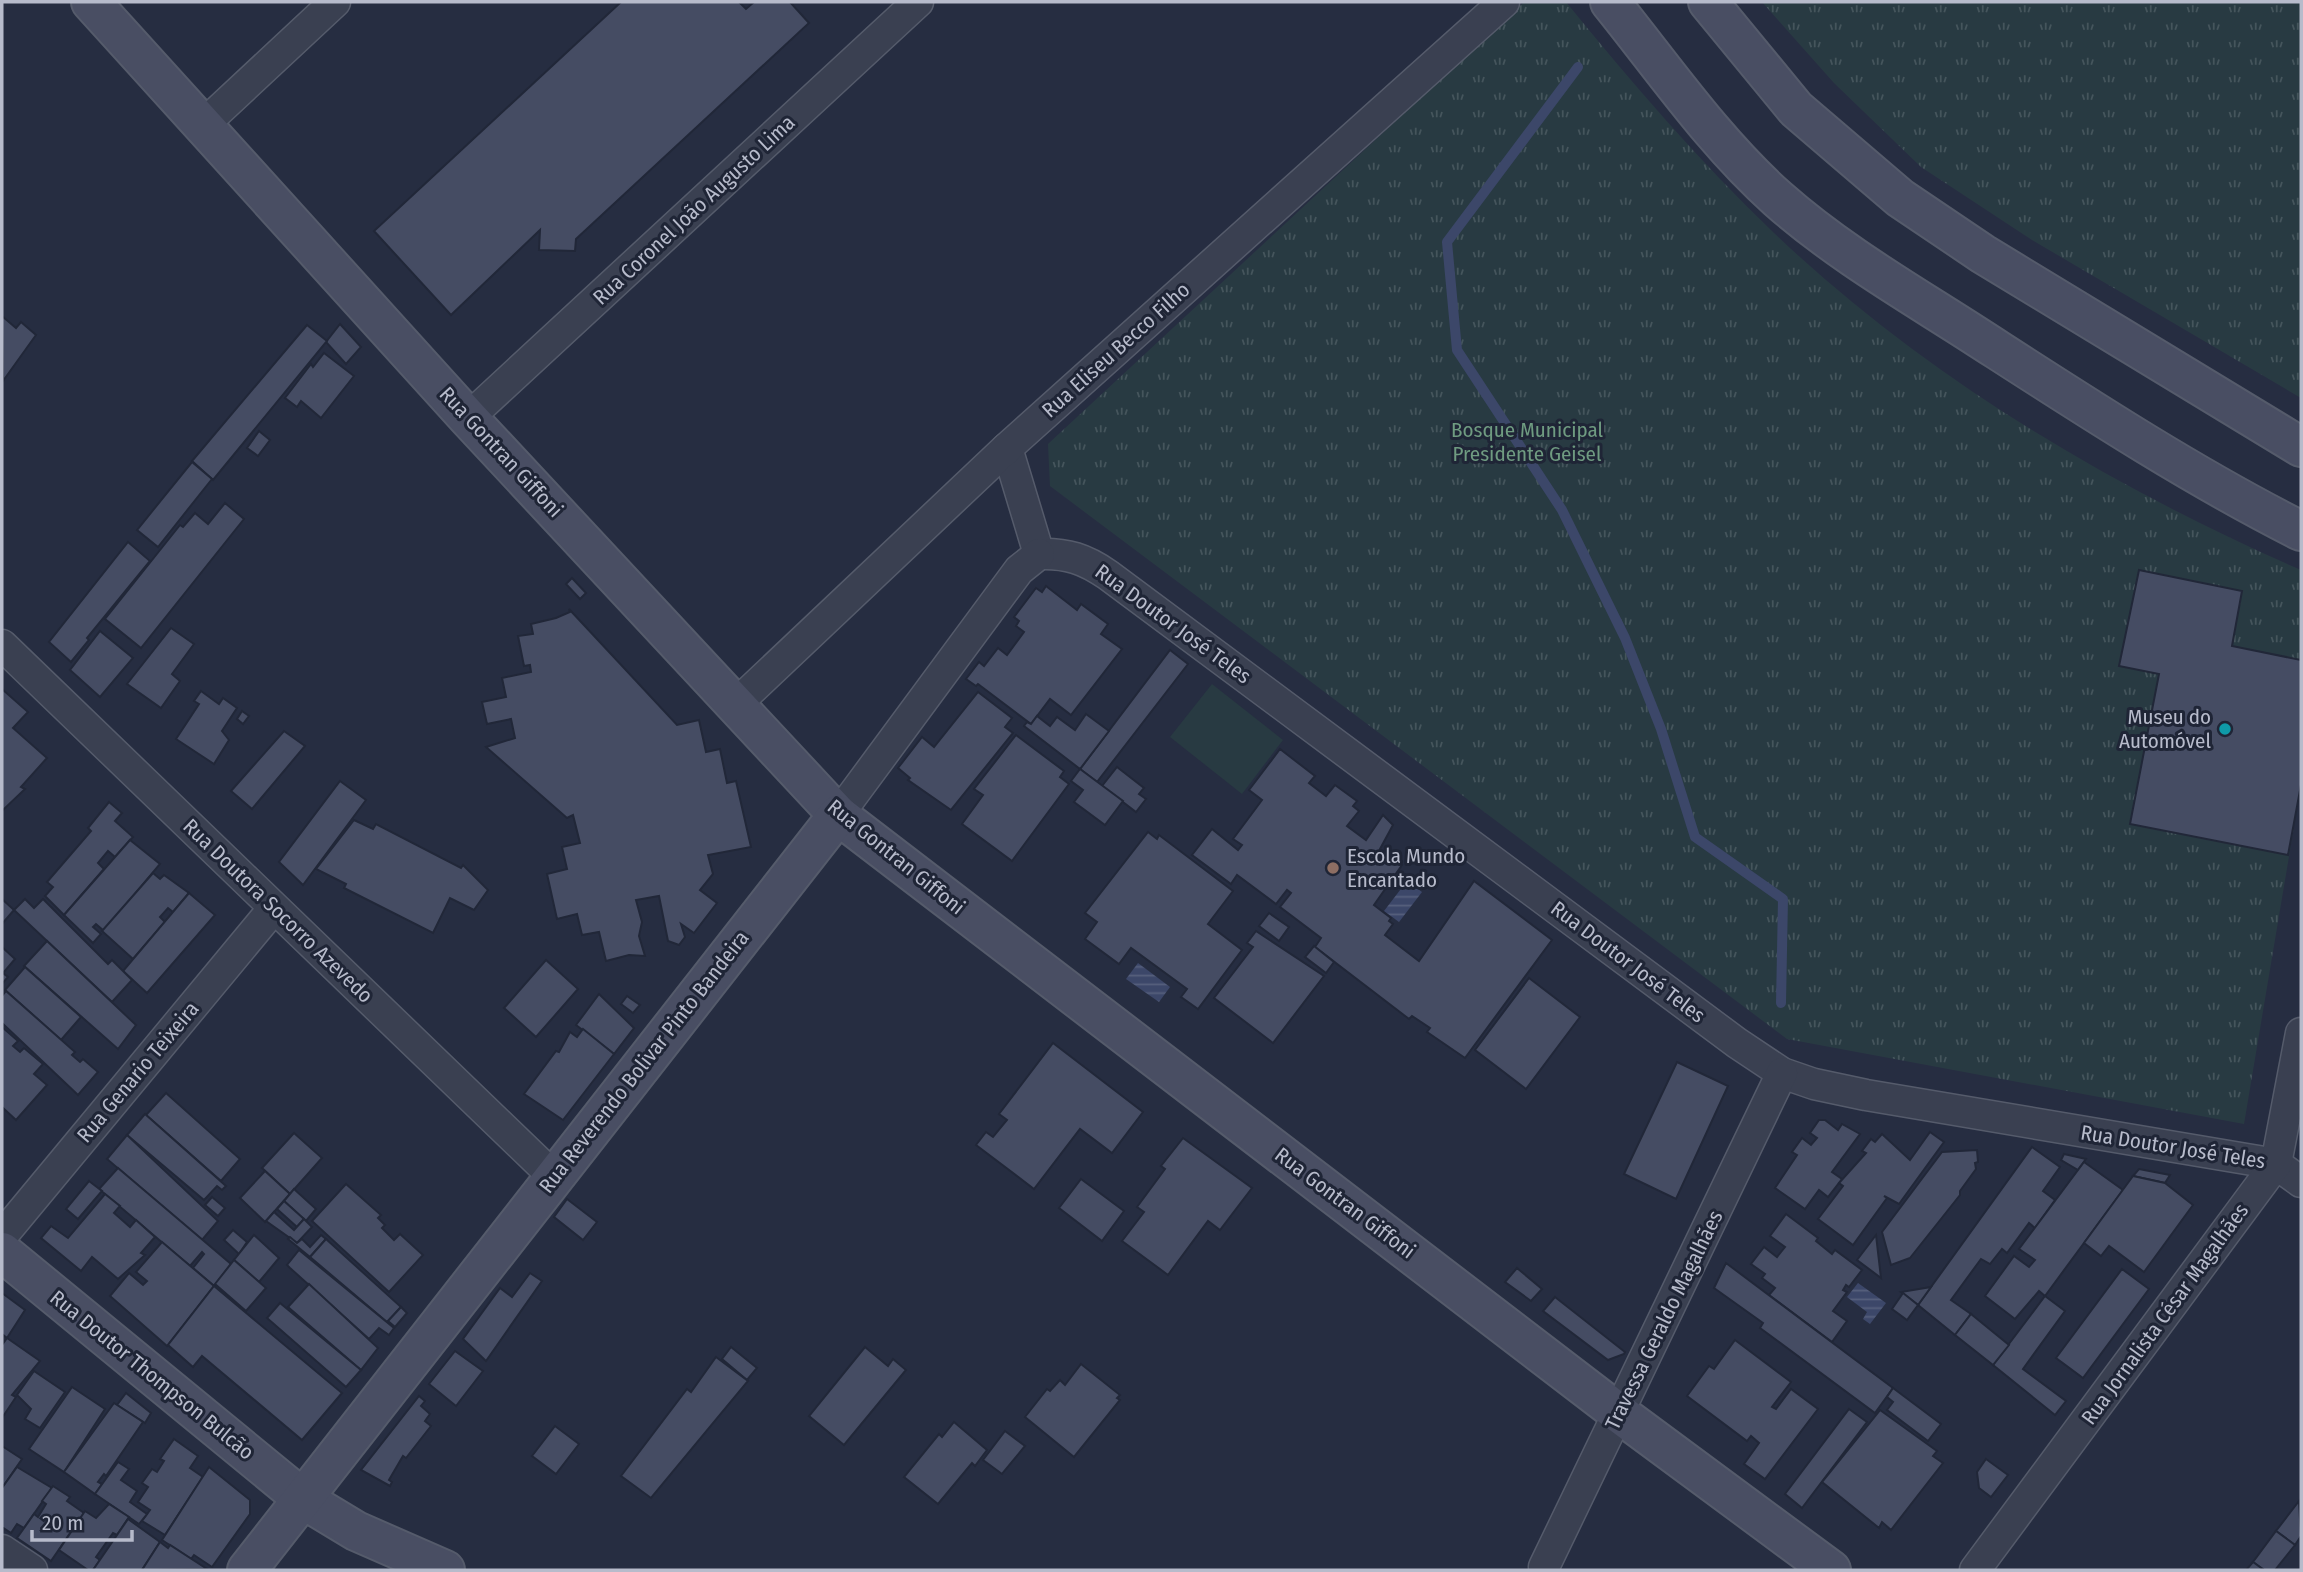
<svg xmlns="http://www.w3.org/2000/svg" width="2303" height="1572" font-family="'Fira Sans Condensed',sans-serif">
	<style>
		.grass { fill: #283a42 }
		.park { fill: url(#park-tufts) }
		.water { fill: url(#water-rules) }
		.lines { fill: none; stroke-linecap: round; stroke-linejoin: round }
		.stream { stroke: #3c4769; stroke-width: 10 }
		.building { fill: #454c63; stroke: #212738; stroke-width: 2 }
		.street-casing { stroke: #555b6b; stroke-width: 33 }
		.secondary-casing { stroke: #555b6b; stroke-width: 42 }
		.street { stroke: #3a4051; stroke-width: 30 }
		.secondary { stroke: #494e63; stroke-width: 38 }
		.culture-dot { fill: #0f9aa8; stroke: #1f2536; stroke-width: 2.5 }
		.education-dot { fill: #8d6e63; stroke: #1f2536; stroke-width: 2.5 }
		.labels { text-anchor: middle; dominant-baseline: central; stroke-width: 6; stroke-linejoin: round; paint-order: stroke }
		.street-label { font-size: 21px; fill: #b7bbcb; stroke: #1f2536 }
		.park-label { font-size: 21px; fill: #6f9b81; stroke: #1f2536 }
		.poi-label { font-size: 21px; fill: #b7bbcb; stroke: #1f2536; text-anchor: end }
	</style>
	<defs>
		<pattern id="park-tufts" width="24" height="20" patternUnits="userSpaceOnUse" patternTransform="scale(1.75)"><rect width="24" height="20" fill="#283a42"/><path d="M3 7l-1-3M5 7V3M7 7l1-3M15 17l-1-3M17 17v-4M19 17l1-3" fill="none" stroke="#45555c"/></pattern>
		<pattern id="water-rules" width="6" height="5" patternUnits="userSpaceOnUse" patternTransform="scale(1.75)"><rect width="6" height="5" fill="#3c4769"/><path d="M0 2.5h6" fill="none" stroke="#56607d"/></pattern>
	</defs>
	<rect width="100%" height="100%" fill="#262d41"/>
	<path class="grass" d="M1212,684L1283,740L1242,794L1170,737Z"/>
	<g class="park">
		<path d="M1524,2H1566C1632,83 1699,161 1774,233C1925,377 2111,487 2301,570V785L2244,1124L1787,1039L1050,486L1048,444Z"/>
		<path d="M1762,2H2301V398L2032,240L1921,167L1834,83Z"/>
	</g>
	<g class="water">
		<path d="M1407,881L1422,892L1399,922L1384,911Z"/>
		<path d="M1138,963L1170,987L1159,1002L1126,979Z"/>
		<path d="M1858,1283L1886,1303L1870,1324L1863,1319L1867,1312L1847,1297Z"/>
	</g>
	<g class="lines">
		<path class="stream" d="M1578,67L1447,242L1457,350L1562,510L1625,638L1661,729L1695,837L1783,899L1781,1003"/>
	</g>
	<g class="building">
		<path d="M621,2H739L746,9L754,2H790L809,23L576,239L575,251L539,250L540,230L451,315L374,231Z"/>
		<path d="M2,316L16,328L21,322L36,335L3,381Z"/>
		<path d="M340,324L361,347L346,364L326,342Z"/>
		<path d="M307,325L327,341L213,480L192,461Z"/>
		<path d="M324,353L354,376L321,418L301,401L297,407L285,398L311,364L313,367Z"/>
		<path d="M259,431L270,440L258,456L247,448Z"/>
		<path d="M192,462L212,479L158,547L137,530Z"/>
		<path d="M225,503L244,519L141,648L105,619L180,525L183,527L195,513L208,524Z"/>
		<path d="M128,542L150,561L87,638L89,640L71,662L49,642Z"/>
		<path d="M2139,570L2242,591L2232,646L2301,660V785L2288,855L2130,824L2159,674L2119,666Z"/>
		<path d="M572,578L586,593L580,599L566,584Z"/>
		<path d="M1046,586L1077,610L1081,604L1108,624L1101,634L1122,649L1071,715L1050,699L1031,724L978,684L976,686L966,679L979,662L984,666L998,648L1007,655L1024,632L1016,626L1019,621L1014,617L1036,588L1042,592Z"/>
		<path d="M569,609L677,725L699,720L706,752L720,749L727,783L736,781L751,847L708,855L713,874L700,890L717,903L694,933L681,924L685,937L679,945L668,941L659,896L636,900L642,922L639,936L645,956L629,955L606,961L599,932L582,935L577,914L557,919L547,874L567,869L562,847L580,843L573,815L567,818L486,747L515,738L511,719L487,724L482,702L506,697L502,678L531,672L530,665L524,666L518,636L533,634L531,624L556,618L570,612Z"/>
		<path d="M171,628L194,644L172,674L180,681L161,708L127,684Z"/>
		<path d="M100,631L133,658L100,697L70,670Z"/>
		<path d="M1170,650L1188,664L1097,782L1080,769Z"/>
		<path d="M2,689L28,712L13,728L47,758L21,787L25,789L2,811Z"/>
		<path d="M201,691L219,704L223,698L237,708L222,731L229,740L214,764L176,739L199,704L194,701Z"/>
		<path d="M978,692L1012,718L1005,727L1013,733L951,810L908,780L910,778L898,768L922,737L934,747Z"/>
		<path d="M242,711L249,716L243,724L237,719Z"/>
		<path d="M1086,714L1109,731L1080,769L1024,726L1027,722L1031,724L1037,716L1050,726L1057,717L1075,730Z"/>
		<path d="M284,731L305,746L252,809L231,791Z"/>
		<path d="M1016,735L1064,771L1060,777L1069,784L1012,861L962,824L983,795L974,789Z"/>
		<path d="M1280,749L1315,776L1309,783L1326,796L1335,785L1357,801L1353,806L1359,811L1347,826L1366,840L1383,815L1393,825L1380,849L1402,865L1374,905L1391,918L1389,921L1393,924L1385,935L1419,961L1474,881L1552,940L1465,1058L1427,1032L1430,1028L1412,1016L1409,1019L1315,947L1321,938L1280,907L1291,893L1287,890L1276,904L1237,875L1231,884L1192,855L1212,829L1238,850L1242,845L1233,839L1262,800L1249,790Z"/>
		<path d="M1117,767L1144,788L1139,794L1146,799L1136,812L1102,786Z"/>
		<path d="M1080,769L1123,801L1105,825L1074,802L1083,790L1071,781Z"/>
		<path d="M340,781L366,800L303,885L279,862Z"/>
		<path d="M109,802L122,813L115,821L133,837L115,857L108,851L98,863L104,869L64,915L45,896L53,887L47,882L91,831L88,828Z"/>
		<path d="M354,820L373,829L376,824L461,868L463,865L488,890L474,910L450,898L433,933L344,888L346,884L316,869Z"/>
		<path d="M1148,832L1157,839L1159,835L1233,891L1208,924L1242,950L1198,1009L1181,997L1187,989L1131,948L1119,964L1085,939L1097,922L1085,913Z"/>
		<path d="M130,840L160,864L104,931L96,924L93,927L101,934L93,943L64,915Z"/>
		<path d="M153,873L160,879L164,875L189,893L173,912L168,908L160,917L165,922L133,959L102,931Z"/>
		<path d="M189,893L215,915L147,993L123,971Z"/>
		<path d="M2,899L14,910L2,924Z"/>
		<path d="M25,899L34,908L43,899L108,964L112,960L132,980L112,1002L14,910Z"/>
		<path d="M1269,913L1289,927L1279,941L1259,926Z"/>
		<path d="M1256,931L1324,976L1273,1043L1214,998L1253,947L1247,943Z"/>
		<path d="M47,941L136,1025L118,1049L24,966Z"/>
		<path d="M1314,946L1334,962L1326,973L1305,957Z"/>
		<path d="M2,947L15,959L3,973L8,977L2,984Z"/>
		<path d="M546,960L578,989L536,1037L504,1008Z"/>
		<path d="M25,967L81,1017L61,1040L5,990Z"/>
		<path d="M1529,978L1580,1017L1526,1089L1475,1050Z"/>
		<path d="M6,991L75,1052L72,1055L80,1062L83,1059L98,1072L78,1095L2,1023V996Z"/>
		<path d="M599,994L634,1028L614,1054L576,1025Z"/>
		<path d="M627,996L640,1005L633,1013L621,1004Z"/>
		<path d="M2,1027L18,1041L13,1046L20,1052L24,1048L43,1064L34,1074L47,1085L16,1120L2,1107Z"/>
		<path d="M583,1029L614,1054L563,1120L524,1094L556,1051L559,1052L570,1032L577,1037Z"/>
		<path d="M1053,1043L1143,1112L1112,1153L1080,1129L1034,1189L976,1145L986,1132L993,1137L1007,1120L999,1114Z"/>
		<path d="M1677,1062L1728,1086L1676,1199L1624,1174Z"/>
		<path d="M166,1093L240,1159L221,1181L146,1115Z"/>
		<path d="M145,1114L226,1186L222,1190L217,1186L204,1200L127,1135Z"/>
		<path d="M1819,1120H1825L1838,1130L1842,1124L1860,1134L1832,1172L1842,1179L1828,1197L1819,1190L1805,1209L1775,1188L1797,1155L1792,1152L1802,1138L1811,1145L1817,1138L1810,1133Z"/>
		<path d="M1930,1132L1944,1142L1899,1204L1884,1196L1887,1198L1853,1245L1818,1219L1843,1186L1839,1183L1866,1153L1862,1151L1871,1139L1875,1142L1882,1134L1910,1160Z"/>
		<path d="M294,1133L322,1158L290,1194L262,1168Z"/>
		<path d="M127,1135L218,1221L202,1240L107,1159Z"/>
		<path d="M1183,1138L1252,1188L1220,1230L1208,1221L1168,1275L1122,1241L1144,1212L1137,1207L1165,1169L1161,1166Z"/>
		<path d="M2032,1147L2060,1167L2043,1191L2055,1200L2035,1228L2029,1223L2007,1253L2002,1249L1990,1264L1981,1259L1951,1300L1971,1314L1955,1335L1918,1305Z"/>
		<path d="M1977,1150L1978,1162L1975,1163L1976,1169L1960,1191V1195L1910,1258L1891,1265L1882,1232L1942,1152Z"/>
		<path d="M2064,1154L2086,1159L2078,1170L2061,1160Z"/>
		<path d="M2084,1162L2123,1190L2045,1296L2039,1291L2015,1319L1985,1296L2014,1256L2029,1267L2035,1260L2019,1249Z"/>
		<path d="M118,1168L231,1264L214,1286L193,1268L204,1254L202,1252L190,1266L99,1189Z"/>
		<path d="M2139,1169L2170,1175L2165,1183L2133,1176Z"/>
		<path d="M265,1171L290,1194L265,1222L240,1198Z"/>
		<path d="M2133,1176L2165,1183L2193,1205L2144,1272L2109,1246L2101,1256L2084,1243Z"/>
		<path d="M1081,1179L1124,1211L1102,1241L1059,1208Z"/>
		<path d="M89,1181L102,1191L78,1219L66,1209Z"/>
		<path d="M346,1184L381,1215L378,1218L385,1225L382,1228L394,1240L400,1234L423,1255L389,1292L312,1221Z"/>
		<path d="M294,1189L316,1209L306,1221L284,1201Z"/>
		<path d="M105,1194L120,1206L114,1213L130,1227L136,1220L155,1237L141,1253L145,1255L118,1279L92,1257L81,1271L41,1238L51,1226L68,1238Z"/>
		<path d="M212,1197L225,1208L218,1216L205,1205Z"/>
		<path d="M567,1199L597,1222L583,1240L554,1217Z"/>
		<path d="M284,1201L304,1219L297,1227L277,1209Z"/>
		<path d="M274,1212L294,1230L304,1219L312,1227L297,1243L266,1221Z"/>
		<path d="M1786,1214L1818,1238L1816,1241L1832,1254L1835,1250L1862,1270L1849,1287L1846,1285L1843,1290L1847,1292L1833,1311L1847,1321L1832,1342L1769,1295L1775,1288L1762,1278L1765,1274L1751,1264L1764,1247L1777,1257L1785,1247L1770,1236Z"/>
		<path d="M233,1230L247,1242L239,1254L224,1240Z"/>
		<path d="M254,1235L279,1258L259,1282L234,1260Z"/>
		<path d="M321,1235L326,1239L310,1257L288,1239L290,1237L297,1243L302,1239L310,1247Z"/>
		<path d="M1876,1235L1881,1278L1857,1260Z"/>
		<path d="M326,1239L401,1307L388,1321L394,1328L310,1257Z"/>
		<path d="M162,1242L214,1286L167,1346L110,1296L129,1273L143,1285L147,1281L136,1272Z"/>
		<path d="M299,1250L394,1328L389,1335L379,1328L369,1339L290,1268L287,1265Z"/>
		<path d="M234,1260L266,1288L246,1311L215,1284Z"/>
		<path d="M1726,1263L1893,1388L1875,1413L1760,1328L1763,1323L1714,1288Z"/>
		<path d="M1517,1268L1542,1289L1531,1301L1505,1282Z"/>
		<path d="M2122,1269L2149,1289L2083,1378L2056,1358Z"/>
		<path d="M530,1273L542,1281L486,1361L463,1339L500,1288L512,1297Z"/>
		<path d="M309,1284L378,1348L361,1370L288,1307Z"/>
		<path d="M214,1286L342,1393L302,1440L202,1356L193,1367L168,1345Z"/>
		<path d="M1931,1287L1918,1305L1901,1292Z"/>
		<path d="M2,1293L25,1310L7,1338L2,1334Z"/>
		<path d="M1903,1293L1918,1305L1907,1320L1892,1309Z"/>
		<path d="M2045,1296L2065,1311L2023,1369L2066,1401L2055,1415L1993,1365Z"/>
		<path d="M1555,1297L1625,1352L1624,1354L1608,1360L1543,1311Z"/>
		<path d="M280,1303L361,1370L346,1387L267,1318Z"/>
		<path d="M401,1307L407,1313L395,1327L388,1321Z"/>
		<path d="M1971,1314L2009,1345L1993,1365L1955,1335Z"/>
		<path d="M7,1338L40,1361L12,1395L16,1397L2,1418V1345Z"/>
		<path d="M1735,1340L1791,1382L1772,1407L1776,1409L1791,1389L1818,1409L1765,1479L1744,1464L1759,1443L1751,1436L1747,1441L1687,1396L1709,1366L1714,1369Z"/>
		<path d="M731,1347L757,1368L747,1380L722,1359Z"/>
		<path d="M865,1347L888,1366L893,1359L906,1370L844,1445L809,1416Z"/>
		<path d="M455,1351L483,1371L456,1406L429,1384Z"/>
		<path d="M716,1357L748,1381L651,1498L621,1476L687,1389L691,1392Z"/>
		<path d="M1081,1364L1120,1395L1117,1398L1120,1400L1074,1457L1025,1417L1047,1389L1050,1391L1060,1380L1065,1385Z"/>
		<path d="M34,1371L65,1392L40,1428L25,1419L31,1409L17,1395Z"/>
		<path d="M72,1387L105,1409L64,1472L29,1449Z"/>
		<path d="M1893,1388L1941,1424L1928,1441L1887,1410L1893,1402L1887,1397Z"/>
		<path d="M126,1393L151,1413L145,1423L117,1405Z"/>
		<path d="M419,1396L425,1401L421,1406L430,1414L425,1421L431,1426L406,1458L403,1456L389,1480L392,1482L390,1486L361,1470Z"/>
		<path d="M114,1403L143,1422L106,1476L104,1474L98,1482L102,1484L95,1494L64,1472Z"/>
		<path d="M1849,1409L1867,1422L1802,1508L1785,1494Z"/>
		<path d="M1880,1410L1937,1451L1933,1456L1943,1463L1891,1530L1882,1522L1879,1528L1822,1482Z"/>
		<path d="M954,1422L987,1450L975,1466L972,1463L938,1504L904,1477L939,1434L942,1437Z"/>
		<path d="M555,1426L579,1444L556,1474L532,1456Z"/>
		<path d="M1005,1431L1025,1446L1002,1474L983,1460Z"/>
		<path d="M174,1439L198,1456L190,1468L203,1477L165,1535L142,1521L150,1510L138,1502L148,1487L142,1483L152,1469L157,1472L164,1461L160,1459Z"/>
		<path d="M2,1446L22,1459L2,1488Z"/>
		<path d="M1986,1459L2008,1475L1991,1497L1979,1488L1977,1472Z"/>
		<path d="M118,1462L129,1469L121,1480L137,1491L130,1502L147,1514L139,1524L95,1494Z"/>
		<path d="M17,1467L52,1488L24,1528L17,1524L11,1533L2,1527V1488Z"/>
		<path d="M209,1467L250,1500V1514L212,1567L194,1555L191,1559L162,1540Z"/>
		<path d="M53,1486L70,1497L67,1501L84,1513L51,1561L17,1538L34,1514L38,1517L46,1504L42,1501Z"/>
		<path d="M2299,1501L2301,1536L2295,1545L2276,1531Z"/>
		<path d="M109,1504L129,1517L117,1535L113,1533L96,1557L100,1560L93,1570H88L59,1550L85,1511L96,1518Z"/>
		<path d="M128,1519L160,1542L142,1570H93Z"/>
		<path d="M2276,1531L2295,1545L2275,1570H2264L2253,1562Z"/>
		<path d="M160,1542L168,1548L170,1545L207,1569L142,1570Z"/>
		<path d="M2253,1562L2264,1570H2246Z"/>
	</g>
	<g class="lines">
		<defs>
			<g id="street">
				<path d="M202,126L335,2"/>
				<path d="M468,418L918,2"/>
				<path d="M1007,448L1039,554"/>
				<path d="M1039,554C1067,553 1085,559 1108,575L1737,1043L1782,1073L1814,1084L1866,1095L2276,1164L2301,1182"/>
				<path d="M2,645L554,1177"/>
				<path d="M734,706L1007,448L1504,2"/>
				<path d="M838,815L1019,570L1039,554"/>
				<path d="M2,1236L274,908"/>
				<path d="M2,1550L32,1570"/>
				<path d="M1544,1567L1782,1073"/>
				<path d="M1975,1570L2276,1164L2301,1033"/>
			</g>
			<g id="secondary">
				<path d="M91,2L468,418L838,815L1620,1414L1831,1570"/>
				<path d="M1610,2C1664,69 1714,142 1778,199C1839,253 1911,294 1979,338C2083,405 2190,475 2301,531"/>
				<path d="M1708,2L1796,109L1900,198L1983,254L2301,447"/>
				<path d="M2,1252L303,1499L356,1531L445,1570"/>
				<path d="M247,1570L838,815"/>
			</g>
		</defs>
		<use href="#street" class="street-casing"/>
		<use href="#secondary" class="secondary-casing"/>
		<use href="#street" class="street"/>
		<use href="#secondary" class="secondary"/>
	</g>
	<circle class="culture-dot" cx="2225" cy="729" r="7"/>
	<circle class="education-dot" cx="1333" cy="868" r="7"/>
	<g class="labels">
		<g class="street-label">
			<text transform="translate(694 210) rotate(-43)">Rua Coronel João Augusto Lima</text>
			<text transform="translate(1116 350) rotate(-42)">Rua Eliseu Becco Filho</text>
			<text transform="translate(501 452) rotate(47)">Rua Gontran Giffoni</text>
			<text transform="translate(1173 624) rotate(36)">Rua Doutor José Teles</text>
			<text transform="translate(896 857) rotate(39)">Rua Gontran Giffoni</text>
			<text transform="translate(278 911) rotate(44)">Rua Doutora Socorro Azevedo</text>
			<text transform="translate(1628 962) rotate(37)">Rua Doutor José Teles</text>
			<text transform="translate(644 1062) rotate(-52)">Rua Reverendo Bolivar Pinto Bandeira</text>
			<text transform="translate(138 1072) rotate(-50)">Rua Genario Teixeira</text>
			<text transform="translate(2173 1147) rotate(9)">Rua Doutor José Teles</text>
			<text transform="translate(1345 1203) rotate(37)">Rua Gontran Giffoni</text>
			<text transform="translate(2165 1314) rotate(-54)">Rua Jornalista César Magalhães</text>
			<text transform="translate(1664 1320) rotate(-64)">Travessa Geraldo Magalhães</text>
			<text transform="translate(152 1375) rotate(39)">Rua Doutor Thompson Bulcão</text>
		</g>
		<g class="park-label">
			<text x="1527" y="430">Bosque Municipal<tspan x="1527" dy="24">Presidente Geisel</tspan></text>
		</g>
		<g class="poi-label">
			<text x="2211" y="717">Museu do<tspan x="2211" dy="24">Automóvel</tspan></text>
			<text x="1347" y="856" text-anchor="start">Escola Mundo<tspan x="1347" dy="24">Encantado</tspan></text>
		</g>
	</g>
	<rect width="2303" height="1572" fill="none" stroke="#b7bbcb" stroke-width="7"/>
	<path d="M32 1530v10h100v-10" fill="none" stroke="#b7bbcb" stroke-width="3.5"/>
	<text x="42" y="1530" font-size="21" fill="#b7bbcb" stroke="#1f2536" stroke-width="5" paint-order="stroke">20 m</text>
</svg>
